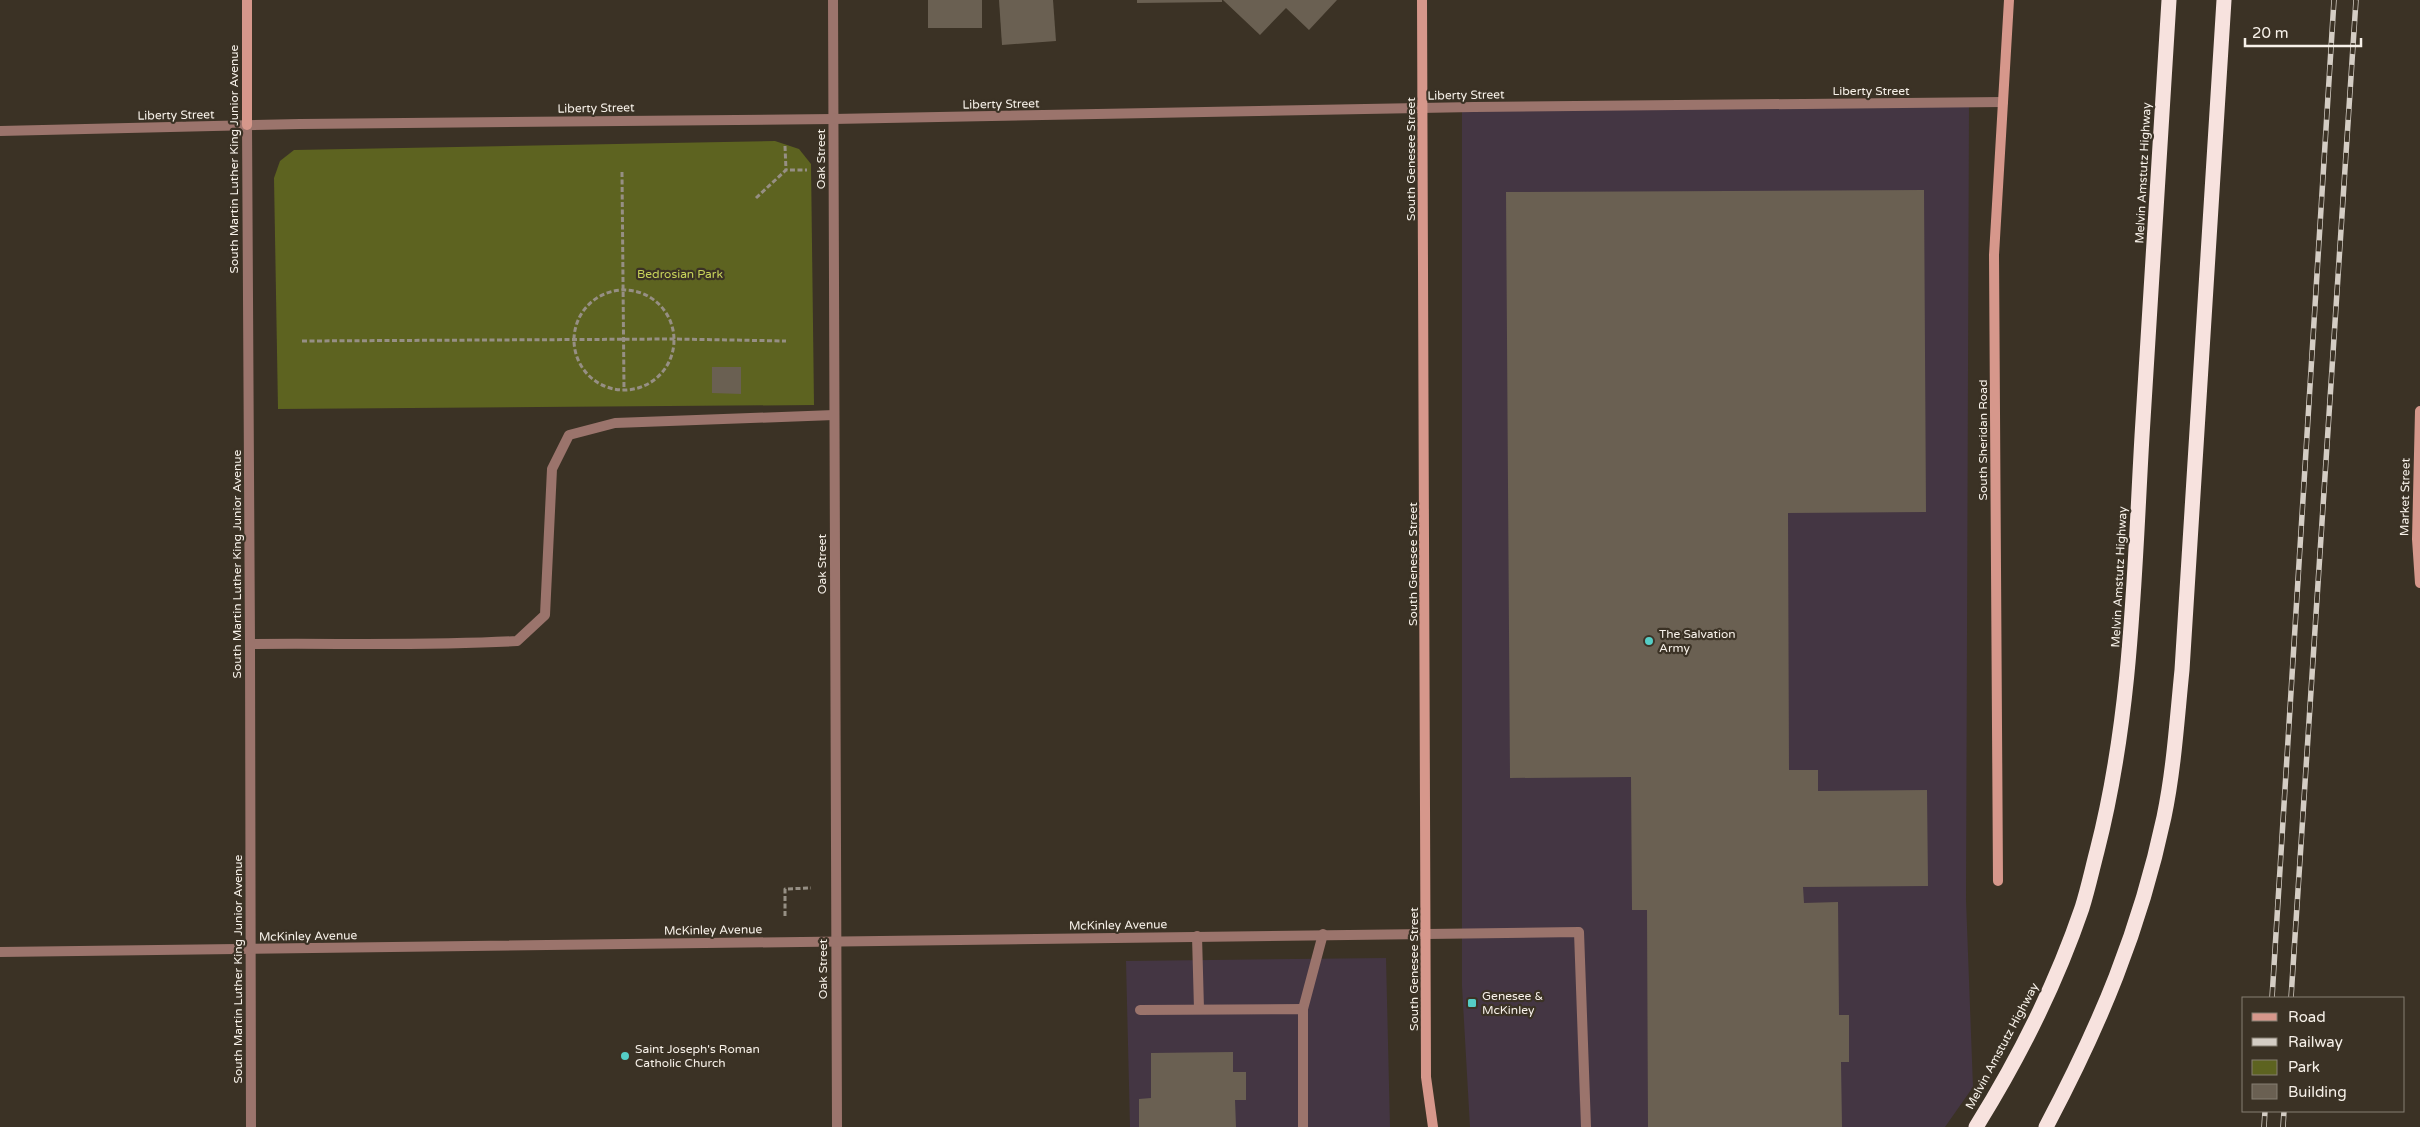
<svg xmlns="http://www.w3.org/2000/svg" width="2420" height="1127" font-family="'Varela Round',sans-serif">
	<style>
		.commercial { fill: #443643 }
		.green { fill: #5d6320 }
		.building { fill: #6a6052 }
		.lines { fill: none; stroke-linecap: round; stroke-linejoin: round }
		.path { stroke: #968f84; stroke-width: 3; stroke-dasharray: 5 2.5; stroke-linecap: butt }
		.lane { stroke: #9b746c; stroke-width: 10 }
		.street { stroke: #9b746c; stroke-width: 10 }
		.secondary { stroke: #d6978b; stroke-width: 10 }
		.highway { stroke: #f7e2de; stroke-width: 15 }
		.rail-casing { stroke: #d4cdc4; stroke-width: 5.5 }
		.rail { stroke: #3b3225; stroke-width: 4; stroke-dasharray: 11; stroke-linecap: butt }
		.poi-dot { fill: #55cec6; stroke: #3b3225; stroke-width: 2 }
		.labels { text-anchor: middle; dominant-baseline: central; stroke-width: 4.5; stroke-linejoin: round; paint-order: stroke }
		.street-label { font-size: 12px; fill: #f7f1e9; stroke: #3b3225 }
		.park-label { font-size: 12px; fill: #c8d35a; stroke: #3b3225 }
		.poi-label { font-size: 12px; fill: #f7f1e9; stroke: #3b3225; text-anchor: start }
	</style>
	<rect width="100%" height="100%" fill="#3b3225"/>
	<g class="commercial">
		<path d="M1969,105L1966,900L1973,1087L1945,1127H1470L1462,986V109Z"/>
		<path d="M1386,958L1390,1127H1130L1126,961Z"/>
	</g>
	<path class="green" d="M775,141L799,149L811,164L814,405L278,409L274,178L280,161L294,150Z"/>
	<g class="building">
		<rect x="928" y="0" width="54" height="28"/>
		<path d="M999,0H1053L1056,41L1002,45Z"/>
		<path d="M1137,0H1222V2L1137,3Z"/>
		<path d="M1223,0H1337L1309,30L1286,8L1260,35Z"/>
		<path d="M1924,190L1926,512L1788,513L1789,770H1818V791L1927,790L1928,886L1803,887L1804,903L1838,902L1839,1015H1849V1062H1841L1842,1127H1648L1647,910H1632L1631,777L1510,778L1506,192Z"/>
		<path d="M712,367H741V394L712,393Z"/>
		<path d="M1233,1052V1072H1246V1100H1235L1236,1127H1139V1099L1151,1098V1053Z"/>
	</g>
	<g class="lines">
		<g class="path">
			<path d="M785,146L786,170"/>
			<path d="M622,172L624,390"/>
			<path d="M756,198L786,170H807"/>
			<circle cx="624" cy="340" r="50"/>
			<path d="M302,341L674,339L786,341"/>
			<path d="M785,916V889L811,888"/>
		</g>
		<g class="lane">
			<path d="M250,644C339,643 428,646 517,641L545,615L552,469L569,435L615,423L834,415"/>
			<path d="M1427,934L1579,932L1586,1127"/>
			<path d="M1197,936L1199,1009"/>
			<path d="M1303,1009L1323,934"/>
			<path d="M1140,1010L1303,1009V1127"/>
		</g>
		<g class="street">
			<path d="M833,0L837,1127"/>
			<path d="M247,125L250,644L251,1127"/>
			<path d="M0,131L300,124L833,119L1474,107L2003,102"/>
			<path d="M0,952L1427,934"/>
		</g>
		<g class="secondary">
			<path d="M1422,0L1426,1077L1433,1127"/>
			<path d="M247,125V0"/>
			<path d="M2420,411L2417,539L2420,583"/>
			<path d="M1998,881L1994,255L2009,0"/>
		</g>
		<g class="highway">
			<path d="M1976,1127C2019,1058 2056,984 2082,908C2088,889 2092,870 2097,851C2132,715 2134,575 2142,436C2151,290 2160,145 2169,0"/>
			<path d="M2046,1127C2100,1025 2140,930 2164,817C2174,769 2177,719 2182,670L2224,0"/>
		</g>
		<defs>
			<g id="rail">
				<path d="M2272,998L2334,0"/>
				<path d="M2291,998L2356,0"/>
				<path d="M2264,1127L2265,1111"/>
				<path d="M2283,1127L2284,1111"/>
			</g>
		</defs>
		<use href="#rail" class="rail-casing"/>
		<use href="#rail" class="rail"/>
	</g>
	<g class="poi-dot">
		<circle cx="1649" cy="641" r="5"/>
		<rect x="1467" y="998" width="10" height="10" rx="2.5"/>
		<circle cx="625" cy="1056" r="5"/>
	</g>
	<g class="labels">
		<g class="street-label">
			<text x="1871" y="91">Liberty Street</text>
			<text transform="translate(1466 95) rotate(-1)">Liberty Street</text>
			<text transform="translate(1001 104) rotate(-1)">Liberty Street</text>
			<text transform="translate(596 108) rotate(-1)">Liberty Street</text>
			<text transform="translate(176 115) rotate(-1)">Liberty Street</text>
			<text transform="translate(234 159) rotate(-90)">South Martin Luther King Junior Avenue</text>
			<text transform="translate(821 159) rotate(-90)">Oak Street</text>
			<text transform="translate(1411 159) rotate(-90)">South Genesee Street</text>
			<text transform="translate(2143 173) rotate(-87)">Melvin Amstutz Highway</text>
			<text transform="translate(1983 440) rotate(-90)">South Sheridan Road</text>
			<text transform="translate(2405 497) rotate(-89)">Market Street</text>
			<text transform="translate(237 564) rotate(-90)">South Martin Luther King Junior Avenue</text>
			<text transform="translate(822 564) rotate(-90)">Oak Street</text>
			<text transform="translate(1413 564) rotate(-90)">South Genesee Street</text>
			<text transform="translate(2119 577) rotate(-87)">Melvin Amstutz Highway</text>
			<text transform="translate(1118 925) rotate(-1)">McKinley Avenue</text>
			<text transform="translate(713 930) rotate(-1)">McKinley Avenue</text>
			<text transform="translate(308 936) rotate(-1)">McKinley Avenue</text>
			<text transform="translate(238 969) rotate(-90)">South Martin Luther King Junior Avenue</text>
			<text transform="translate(823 969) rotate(-90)">Oak Street</text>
			<text transform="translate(1414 969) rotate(-90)">South Genesee Street</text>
			<text transform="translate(2002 1046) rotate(-62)">Melvin Amstutz Highway</text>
		</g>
		<g class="park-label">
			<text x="680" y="274">Bedrosian Park</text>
		</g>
		<g class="poi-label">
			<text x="1659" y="634">The Salvation<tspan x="1659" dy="14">Army</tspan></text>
			<text x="1482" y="996">Genesee &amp;<tspan x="1482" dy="14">McKinley</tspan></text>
			<text x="635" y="1049">Saint Joseph's Roman<tspan x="635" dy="14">Catholic Church</tspan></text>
		</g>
	</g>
	<rect x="2242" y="997" width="162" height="115" fill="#3b3225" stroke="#867e73"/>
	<rect x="2252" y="1013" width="25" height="8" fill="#d6978b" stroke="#867e73"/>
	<text x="2288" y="1022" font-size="15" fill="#f7f1e9">Road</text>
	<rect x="2252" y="1038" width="25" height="8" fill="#d4cdc4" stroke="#867e73"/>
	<text x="2288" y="1047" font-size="15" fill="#f7f1e9">Railway</text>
	<rect x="2252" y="1060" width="25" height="15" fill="#5d6320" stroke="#867e73"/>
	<text x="2288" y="1072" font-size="15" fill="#f7f1e9">Park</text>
	<rect x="2252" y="1084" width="25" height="15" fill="#6a6052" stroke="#867e73"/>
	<text x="2288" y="1097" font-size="15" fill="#f7f1e9">Building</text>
	<path d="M2245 38v8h116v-8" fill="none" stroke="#f7f1e9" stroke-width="2.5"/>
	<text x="2252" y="38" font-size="15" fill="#f7f1e9" stroke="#3b3225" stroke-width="4" paint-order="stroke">20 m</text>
</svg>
